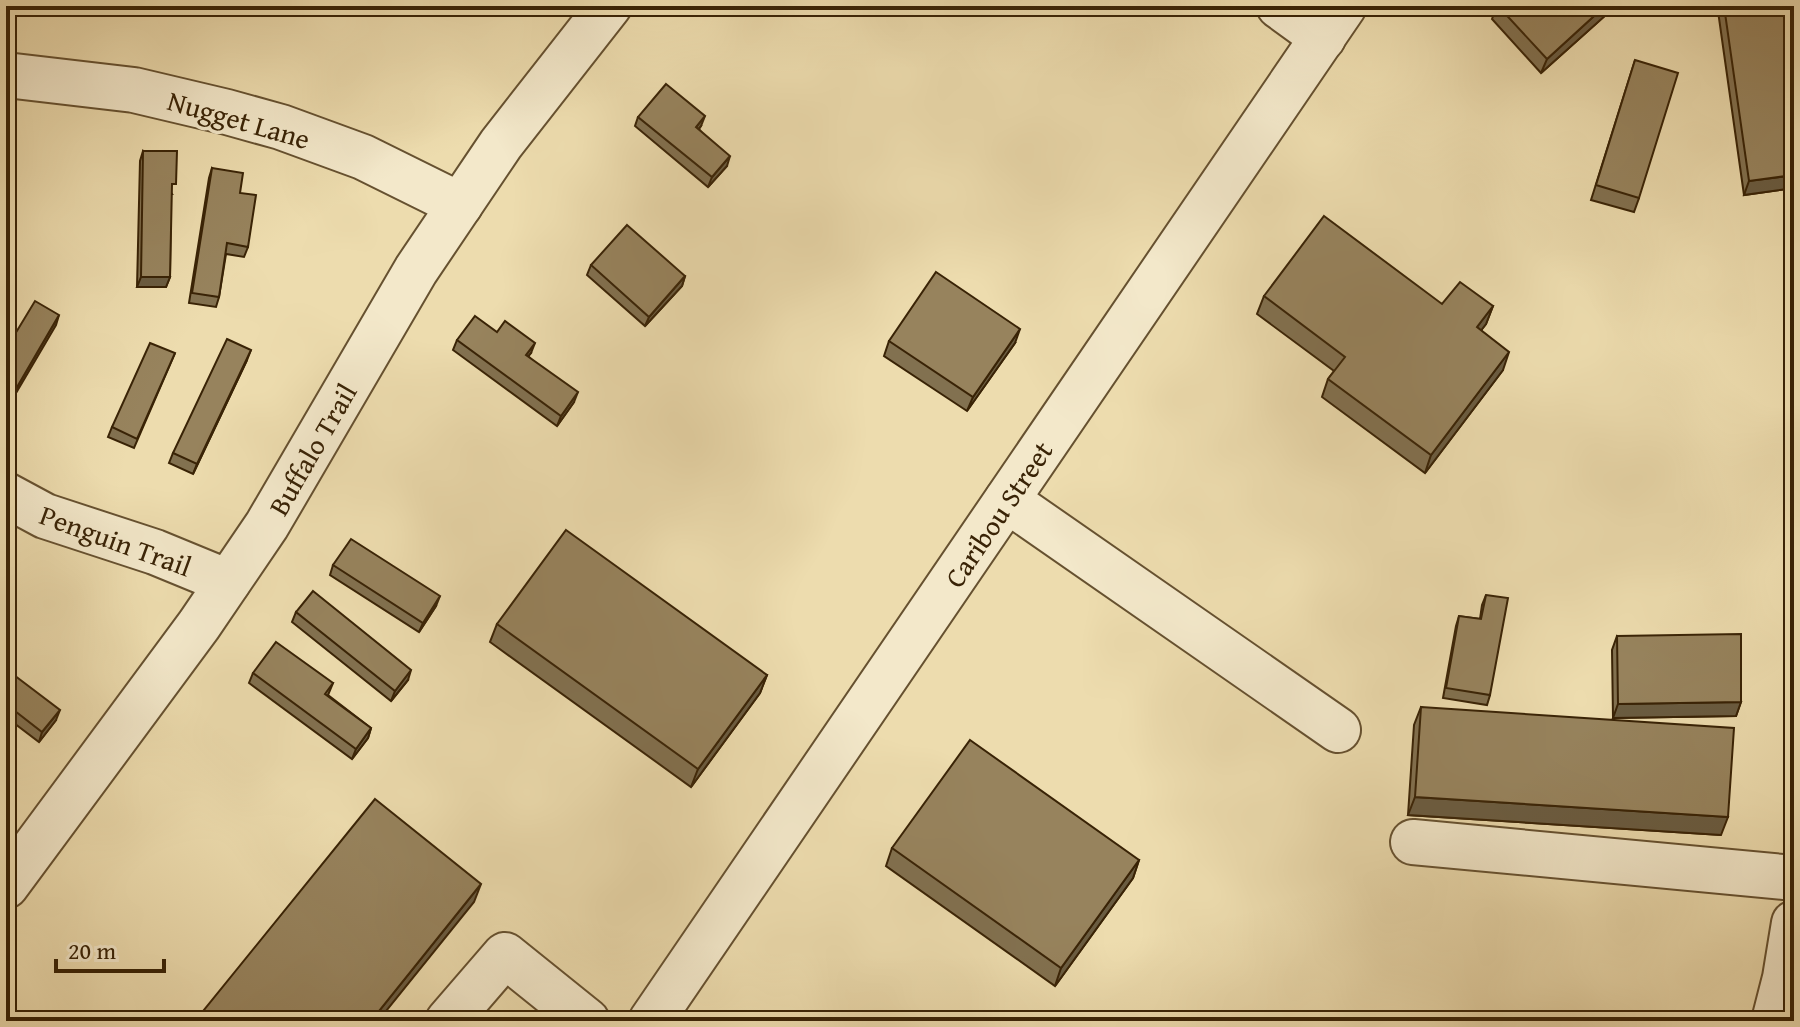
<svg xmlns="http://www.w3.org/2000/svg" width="1800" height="1027" font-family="'Gentium Book Plus',serif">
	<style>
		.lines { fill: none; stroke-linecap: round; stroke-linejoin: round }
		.minor-casing { stroke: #665130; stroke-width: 48 }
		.minor { stroke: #f3e8ca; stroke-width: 44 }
		.wall { fill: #827150; stroke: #392306; stroke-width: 2 }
		.shaded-wall { fill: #6a5c41; stroke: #392306; stroke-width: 2 }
		.building { fill: #97835d; stroke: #392306; stroke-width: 2 }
		.labels { text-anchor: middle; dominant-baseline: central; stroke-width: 7; stroke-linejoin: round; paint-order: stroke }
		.street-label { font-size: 28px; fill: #392306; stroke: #f3e8ca }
	</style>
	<rect width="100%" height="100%" fill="#eddcae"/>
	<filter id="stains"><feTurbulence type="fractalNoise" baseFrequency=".0025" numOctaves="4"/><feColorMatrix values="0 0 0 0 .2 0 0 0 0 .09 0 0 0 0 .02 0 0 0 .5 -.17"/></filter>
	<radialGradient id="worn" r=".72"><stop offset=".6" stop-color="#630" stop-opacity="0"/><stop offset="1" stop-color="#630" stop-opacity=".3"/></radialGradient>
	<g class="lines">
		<defs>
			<g id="minor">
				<path d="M1279,6L1323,38"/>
				<path d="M6,75L134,90L227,112L281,127L363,157L460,205"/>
				<path d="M6,495L45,516L155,552L228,582"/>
				<path d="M1007,500L1338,730"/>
				<path d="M1413,842L1794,878"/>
				<path d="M6,886L199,625L267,525L416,270L501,144L609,6"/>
				<path d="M448,1021L505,955L587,1021"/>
				<path d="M651,1021L1344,6"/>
				<path d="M1774,1021L1785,978L1794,923"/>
			</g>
		</defs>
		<use href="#minor" class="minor-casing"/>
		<use href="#minor" class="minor"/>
	</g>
	<g class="wall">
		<path d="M1497,6H1610L1607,14L1541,73L1492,19Z"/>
		<path d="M1720,6H1783L1794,82V188L1744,195L1718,11Z"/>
		<path d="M1635,60L1639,198L1634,212L1591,200Z"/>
		<path d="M638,117L701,126L699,129L727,166L708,187L635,126Z"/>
		<path d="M143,151L172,194H171L170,277L166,287H137L140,161Z"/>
		<path d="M212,168L240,193L248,247L244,257L226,254L219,297L216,307L189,303L209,178Z"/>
		<path d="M591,265L685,276L682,286L645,326L587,275Z"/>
		<path d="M1264,296L1493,306L1486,324L1481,330L1503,370L1425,473L1322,397L1328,379L1334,371L1257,314Z"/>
		<path d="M497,332L531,353L528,356L574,402L557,426L453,350L457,340Z"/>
		<path d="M889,341L1015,343L967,411L884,356Z"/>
		<path d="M175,353L134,448L108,437L112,427Z"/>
		<path d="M247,360L193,474L169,463L173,453Z"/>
		<path d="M333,565L436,606L419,632L330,575Z"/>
		<path d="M1486,595L1490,695L1487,705L1443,698L1456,626L1459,616L1480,619L1482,605Z"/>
		<path d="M296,612L408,680L391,701L292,622Z"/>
		<path d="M497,624L767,675L760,693L691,787L490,642Z"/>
		<path d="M1617,636L1741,702L1736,716L1613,718L1612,650Z"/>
		<path d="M6,669L56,720L39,742L6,717Z"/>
		<path d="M253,673L333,683L328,695L371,728L368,738L352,759L249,683Z"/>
		<path d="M1421,707L1721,835L1408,815L1414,725Z"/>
		<path d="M892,848L1139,860L1133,878L1055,986L886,866Z"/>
	</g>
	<g class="shaded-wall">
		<path d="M68,6H106L105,10L67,7Z"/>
		<path d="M1605,6H1610L1607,14L1541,73L1547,59Z"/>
		<path d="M705,116L701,126L692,137L696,127Z"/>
		<path d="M730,156L727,166L708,187L712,177Z"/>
		<path d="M1794,175V188L1744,195L1749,181Z"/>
		<path d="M685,276L682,286L645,326L649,317Z"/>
		<path d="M141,277H170L166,287H137Z"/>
		<path d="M1493,306L1486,324L1470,345L1477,327Z"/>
		<path d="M59,315L56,325L6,410V406Z"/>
		<path d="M1020,329L1015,343L967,411L973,397Z"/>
		<path d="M535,343L531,353L522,364L526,355Z"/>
		<path d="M251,350L247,360L193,474L197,464Z"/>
		<path d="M1509,352L1503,370L1425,473L1431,455Z"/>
		<path d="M578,392L574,402L557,426L561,416Z"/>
		<path d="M440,596L436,606L419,632L423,623Z"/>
		<path d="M411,670L408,680L391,701L395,691Z"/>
		<path d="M767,675L760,693L691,787L698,769Z"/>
		<path d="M1741,702L1736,716L1613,718L1618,704Z"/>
		<path d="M60,710L56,720L39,742L42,732Z"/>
		<path d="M371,728L368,738L352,759L356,749Z"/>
		<path d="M1415,797L1728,817L1721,835L1408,815Z"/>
		<path d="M1139,860L1133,878L1055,986L1061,968Z"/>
		<path d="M481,884L474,902L378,1021H371Z"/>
	</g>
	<g class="building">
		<path d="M1498,6H1605L1547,59Z"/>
		<path d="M1724,6H1783L1794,82V175L1749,181Z"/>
		<path d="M1635,60L1678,73L1639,198L1596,185Z"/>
		<path d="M666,84L705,116L696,127L730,156L712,177L638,117Z"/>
		<path d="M143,151H177L176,184H172L170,277H141Z"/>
		<path d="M212,168L243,173L240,193L256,195L248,247L227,243L219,297L192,293Z"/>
		<path d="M1324,216L1442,304L1460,282L1493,306L1477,327L1509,352L1431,455L1328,379L1345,357L1264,296Z"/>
		<path d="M627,225L685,276L649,317L591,265Z"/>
		<path d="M936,272L1020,329L973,397L889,341Z"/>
		<path d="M35,301L59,315L6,406V349Z"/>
		<path d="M475,316L497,332L505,321L535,343L526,355L578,392L561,416L457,340Z"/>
		<path d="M227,339L251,350L197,464L173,453Z"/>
		<path d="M150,343L175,353L137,439L112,427Z"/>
		<path d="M566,530L767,675L698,769L497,624Z"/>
		<path d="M351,539L440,596L423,623L333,565Z"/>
		<path d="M313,591L411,670L395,691L296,612Z"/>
		<path d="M1486,595L1508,598L1490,695L1446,688L1459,616L1481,619Z"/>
		<path d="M1741,634V702L1618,704L1617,636Z"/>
		<path d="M276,642L333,683L325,694L371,728L356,749L253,673Z"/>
		<path d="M6,669L60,710L42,732L6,704Z"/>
		<path d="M1421,707L1734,728L1728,817L1415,797Z"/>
		<path d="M970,740L1139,860L1061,968L892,848Z"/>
		<path d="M375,799L481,884L371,1021H195Z"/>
	</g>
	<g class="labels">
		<g class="street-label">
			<text transform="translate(239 119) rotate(16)">Nugget Lane</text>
			<text transform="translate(312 449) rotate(-60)">Buffalo Trail</text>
			<text transform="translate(998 514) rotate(-56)">Caribou Street</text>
			<text transform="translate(116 540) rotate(20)">Penguin Trail</text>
		</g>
	</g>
	<rect width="1800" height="1027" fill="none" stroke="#eddcae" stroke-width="32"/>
	<rect x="8" y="8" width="1784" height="1011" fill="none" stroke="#392306" stroke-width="4"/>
	<rect x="16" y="16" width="1768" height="995" fill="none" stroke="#392306" stroke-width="2"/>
	<path d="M56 959v12h108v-12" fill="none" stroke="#392306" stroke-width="4"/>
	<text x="68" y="959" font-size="24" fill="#392306" stroke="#f3e8ca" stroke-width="6" paint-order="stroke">20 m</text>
	<rect width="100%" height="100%" filter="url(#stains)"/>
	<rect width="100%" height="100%" fill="url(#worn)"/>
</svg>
